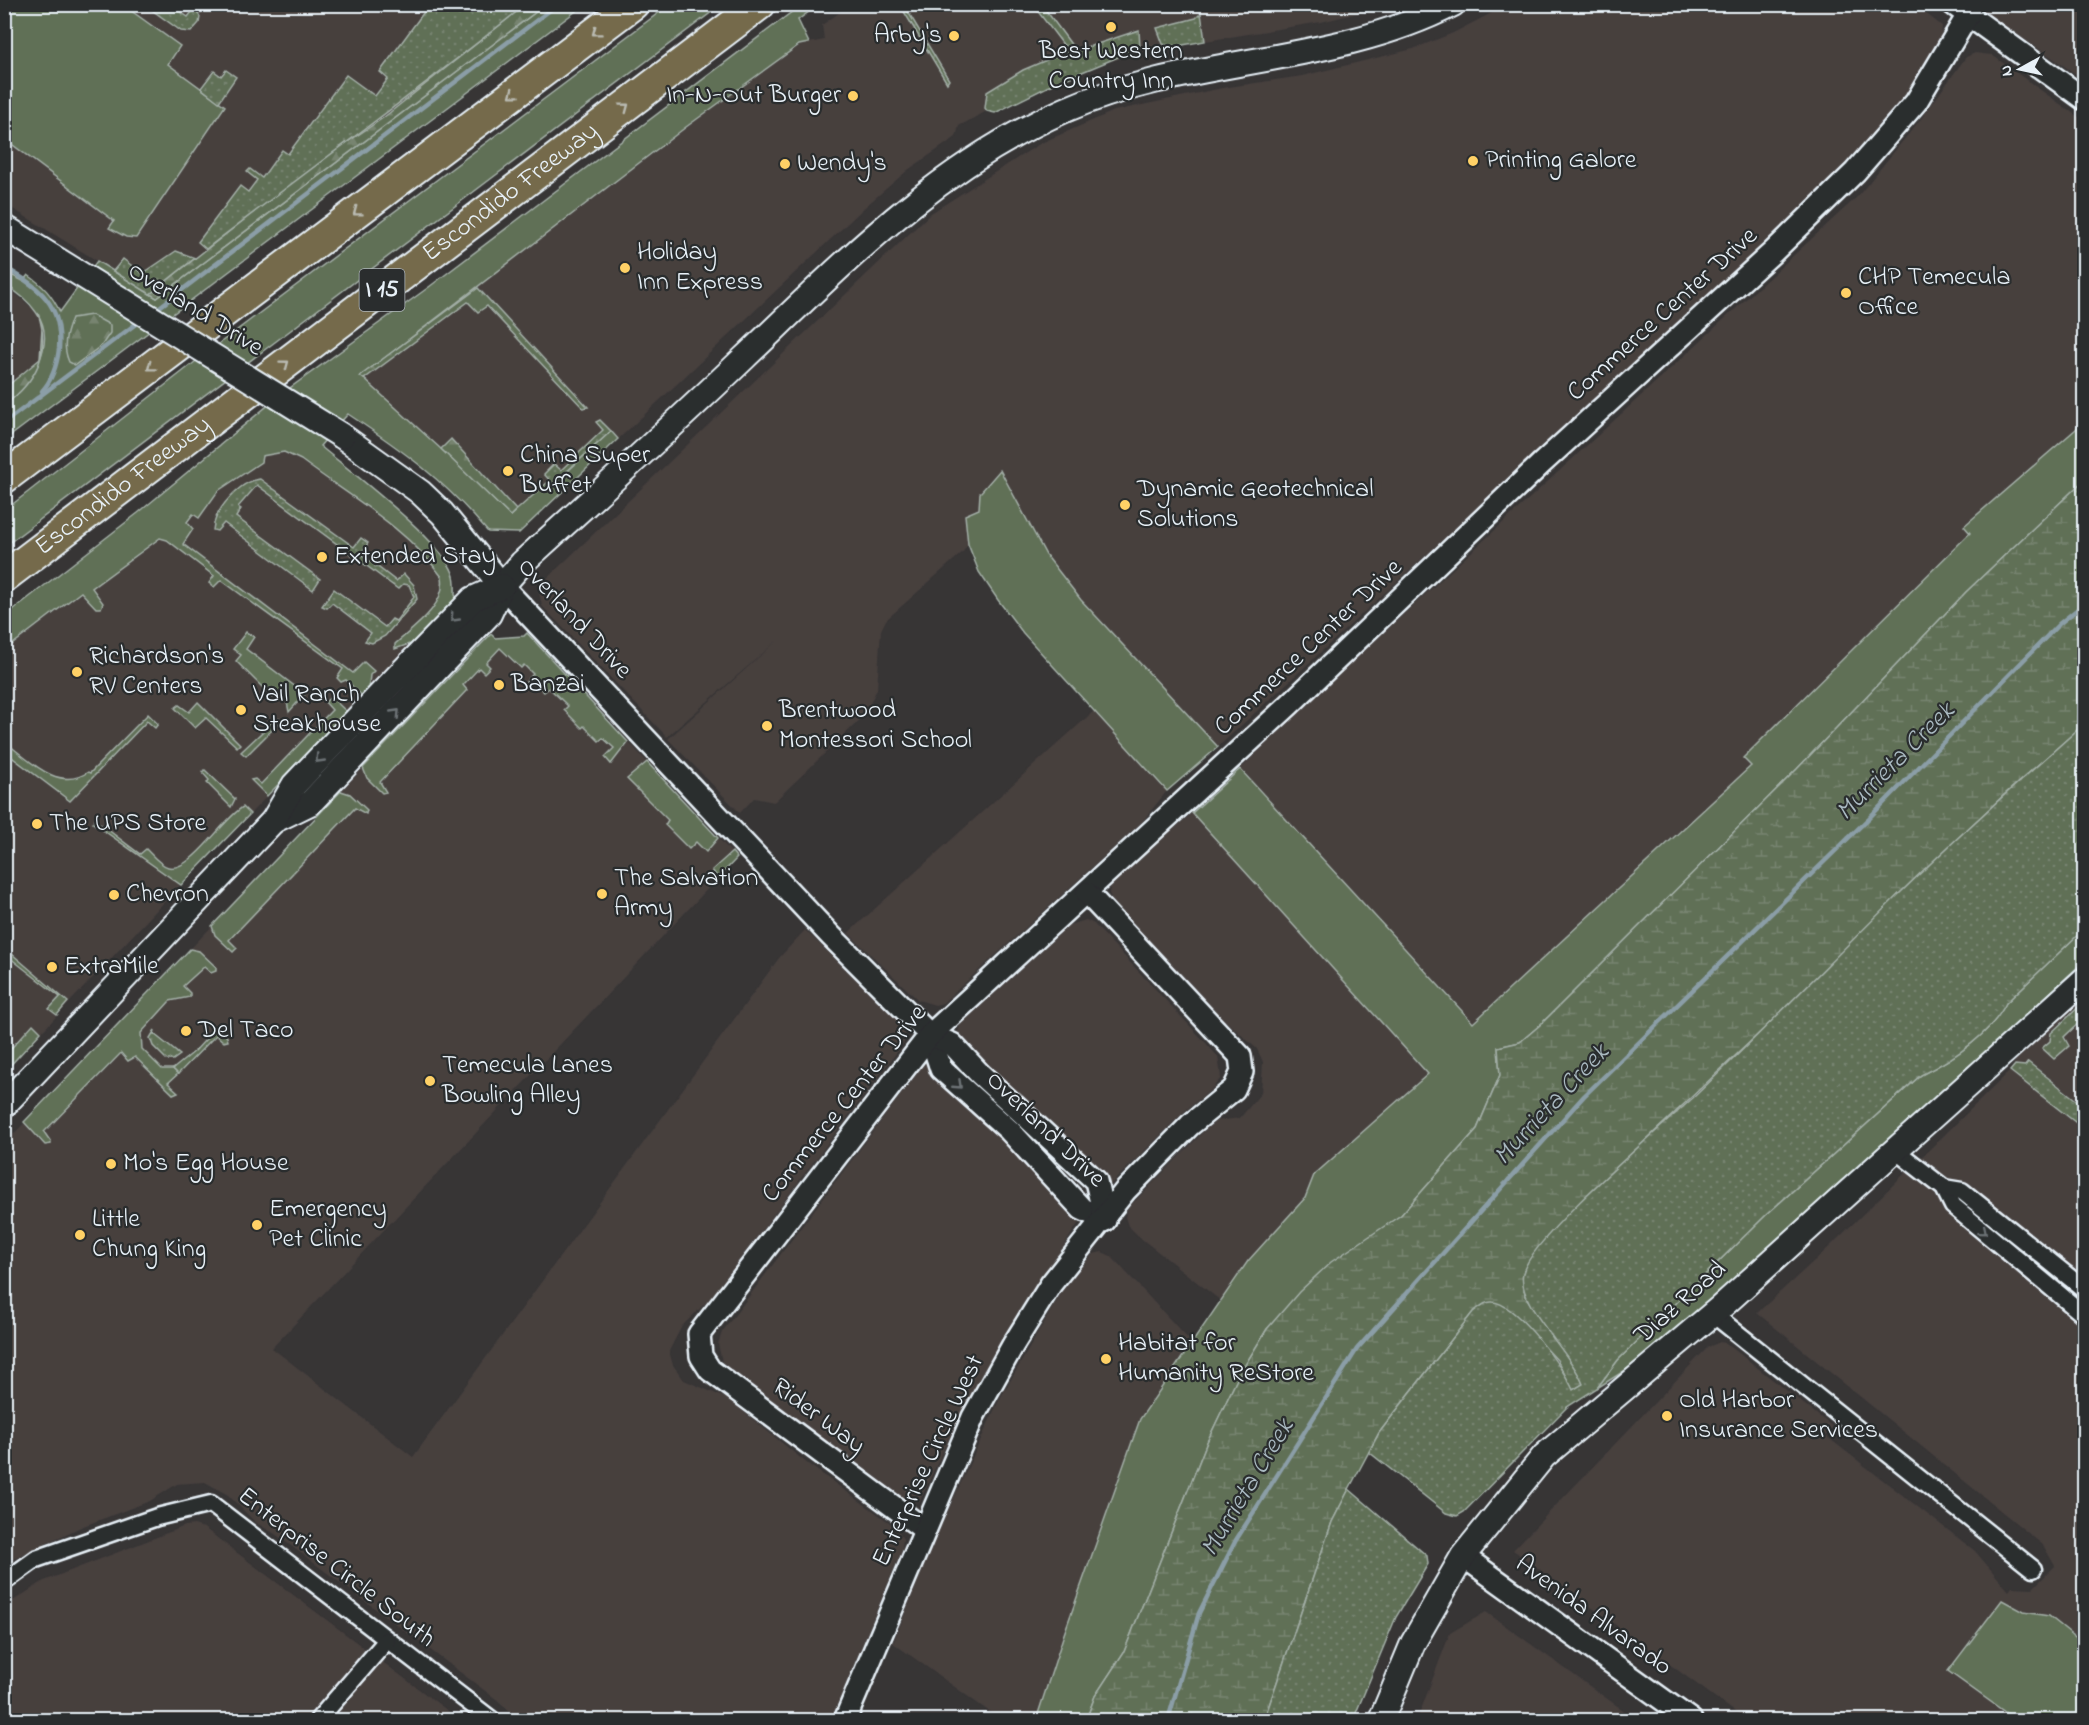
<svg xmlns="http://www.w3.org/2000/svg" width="2089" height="1725" font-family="'Indie Flower',sans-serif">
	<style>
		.built { fill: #463f3e }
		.grass { fill: #606f57; stroke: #a4b0a8; stroke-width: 1.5 }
		.forest { fill: url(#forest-firs); stroke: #a4b0a8; stroke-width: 1.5 }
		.wetland { fill: url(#wetland-marsh); stroke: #a4b0a8; stroke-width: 1.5 }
		.park { fill: url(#park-dots); stroke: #a4b0a8; stroke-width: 1.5 }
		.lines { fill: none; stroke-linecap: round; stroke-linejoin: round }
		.stream { stroke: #8b9ea7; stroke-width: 4.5 }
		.minor-casing { stroke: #e8f1f8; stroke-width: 21 }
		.tertiary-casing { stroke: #e8f1f8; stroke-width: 26 }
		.secondary-casing { stroke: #e8f1f8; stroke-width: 28 }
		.motorway-casing { stroke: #e8f1f8; stroke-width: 34 }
		.minor { stroke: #2a2d2e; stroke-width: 16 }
		.tertiary { stroke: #2a2d2e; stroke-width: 21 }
		.secondary { stroke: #2a2d2e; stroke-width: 24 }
		.motorway { stroke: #756b4b; stroke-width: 30 }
		.secondary-bridge-casing { stroke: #e8f1f8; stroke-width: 28; stroke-linecap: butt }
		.secondary-bridge { stroke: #2a2d2e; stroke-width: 24 }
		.oneway { stroke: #babbb3 }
		.oneway2 { stroke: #6c7275 }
		.poi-dot { fill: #ffd166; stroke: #2a2d2e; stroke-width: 2 }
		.labels { text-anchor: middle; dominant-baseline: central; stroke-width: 4.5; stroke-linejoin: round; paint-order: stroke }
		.shield { fill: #2a2d2e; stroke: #afb6bb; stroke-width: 1.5 }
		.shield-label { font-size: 24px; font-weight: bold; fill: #e8f1f8 }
		.poi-label { font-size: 26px; fill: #e8f1f8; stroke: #2a2d2e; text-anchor: start }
		.street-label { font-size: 26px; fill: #e8f1f8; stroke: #2a2d2e }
		.water-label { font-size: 27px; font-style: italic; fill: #aabac2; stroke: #2a2d2e }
	</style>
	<defs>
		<pattern id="forest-firs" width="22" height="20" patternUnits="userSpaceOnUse" patternTransform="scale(1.5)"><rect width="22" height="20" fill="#606f57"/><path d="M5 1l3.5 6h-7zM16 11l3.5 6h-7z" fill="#778470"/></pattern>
		<pattern id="wetland-marsh" width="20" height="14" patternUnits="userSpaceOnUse" patternTransform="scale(1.5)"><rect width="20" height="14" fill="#606f57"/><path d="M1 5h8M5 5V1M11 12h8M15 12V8" fill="none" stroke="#778470"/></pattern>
		<pattern id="park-dots" width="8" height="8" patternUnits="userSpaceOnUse" patternTransform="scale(1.5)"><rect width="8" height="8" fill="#606f57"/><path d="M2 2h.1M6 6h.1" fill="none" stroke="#778470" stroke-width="1.8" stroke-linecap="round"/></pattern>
	</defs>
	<rect width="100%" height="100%" fill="#373535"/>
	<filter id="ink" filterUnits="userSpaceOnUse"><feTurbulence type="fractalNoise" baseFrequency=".0167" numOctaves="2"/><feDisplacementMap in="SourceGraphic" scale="12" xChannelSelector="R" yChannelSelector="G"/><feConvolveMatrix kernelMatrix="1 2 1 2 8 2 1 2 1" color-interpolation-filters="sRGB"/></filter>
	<g filter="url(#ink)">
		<g class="built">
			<path d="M1914,4L1942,26L1941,42L1897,108L1848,166L1218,747L1081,600L1046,555L1000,471L979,509L965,515L968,544L963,552L886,620L881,630L877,689L864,716L774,802L754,798L740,813L668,739L778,640L667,737L542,606L539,593L542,583L888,254L931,213L1041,143L1114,111L1222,88L1302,76L1413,49L1453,33L1507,5Z"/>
			<path d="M4,5H545L157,298L5,204Z"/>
			<path d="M850,5H1392L1321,22L1139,52L1090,68L995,113L987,111L959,126L956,137L908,170L866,206L523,529L464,470L360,376L686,127L799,45L824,40L822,25Z"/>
			<path d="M1972,5H2084V80L2045,53Z"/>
			<path d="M1975,53L1992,55L2084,121V417L2076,429L1965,526L1971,533L1744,757L1752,765L1473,1023L1240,769L1319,692L1858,196L1923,116L1966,57Z"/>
			<path d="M4,284L38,313L43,328V360L5,405Z"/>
			<path d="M280,440L413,536L459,600L168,898L5,1071V646Z"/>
			<path d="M527,633L737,858L272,1348L413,1457L779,958L805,930L900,1021L906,1031L904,1043L709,1300L682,1326L669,1351L673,1365L684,1380L728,1399L808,1464L896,1527L903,1539L902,1550L831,1720H520L496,1699L275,1534L256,1523L228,1495L205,1482L177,1484L150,1501L81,1527L5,1563V1143L491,634L495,638L524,636Z"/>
			<path d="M1095,710L1167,791L1142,822L943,1003L935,1005L918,1000L848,933Z"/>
			<path d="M1192,813L1429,1073L1314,1175L1305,1198L1248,1261L1221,1301L1143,1240L1128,1226L1125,1217L1128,1208L1206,1129L1216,1121L1240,1118L1261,1093L1263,1062L1257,1049L1214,1011L1112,901L1109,893L1111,884Z"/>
			<path d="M1086,920L1094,924L1207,1044L1218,1057L1220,1069L1221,1078L1211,1090L1186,1110L1103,1192L961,1041L958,1032L960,1025L1069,925Z"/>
			<path d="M2084,996V1644L2049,1616L2024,1612L2002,1601L1948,1671L2016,1720H1746L1513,1550L1708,1347L1720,1342L1726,1343L1833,1427L1826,1436L1975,1551L2009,1591L2012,1587L2033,1588L2055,1566L2043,1545L1757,1313L1825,1251L2010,1071L2016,1060Z"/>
			<path d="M927,1060L1004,1133L1080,1221L989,1362L959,1417L920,1501L911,1503L902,1499L733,1372L722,1362L718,1344L722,1332Z"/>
			<path d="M1102,1252L1111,1256L1192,1343L1140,1419L1064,1634L1036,1720H1001L893,1643L933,1543L999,1400L1065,1286L1093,1254Z"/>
			<path d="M194,1525L204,1528L460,1720H5V1606L44,1581L185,1526Z"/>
			<path d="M1486,1612L1637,1720H1417L1450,1633Z"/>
		</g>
		<g class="grass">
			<path d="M4,5H123L180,46L168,64L225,106L136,238L126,237L109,228L114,221L5,139Z"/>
			<path d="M545,5H584L5,440V405C30,386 59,343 36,312C28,300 16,292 5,284V272L23,281L28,275C43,285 52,295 60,312L97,261L157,298Z"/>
			<path d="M669,5H721L5,546V510L209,351Z"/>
			<path d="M801,5H818L798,20L809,43L799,45L686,127L361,376L464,470L510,516L548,482L554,484L611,431L618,439L519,533L488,532C444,480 405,452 348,414L337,426L283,393L429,287Z"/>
			<path d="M277,398L332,432L320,446C351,472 440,539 453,573C456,579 455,588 455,595L459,600L412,647L409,644L395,649V644C413,628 447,605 442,577C407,528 349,496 301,460L284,452L262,456L261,462L218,491L199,518L193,514L187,522L193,529L183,544L353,673L364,662L374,671L370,675L369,685L372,688L363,697L346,680L341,682L337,678L343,669L221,580L214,587L209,583L214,576L167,540L160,538L92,588L103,603L101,608H96L81,592L5,650V616L138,513Z"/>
			<path d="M2084,417V480L1966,592L1797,769L1540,1025L1520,1042L1498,1047L1500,1075L1477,1129L1401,1215L1372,1236L1267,1329L1239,1375L1207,1442L1124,1652L1095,1696L1086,1720H1036L1064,1634L1140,1419L1248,1261L1305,1198L1314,1175L1428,1074L1192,813L1240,769L1473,1023L1751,766L1743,758L1970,533L1964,526L2076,429Z"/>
			<path d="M1000,470L1046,555L1081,600L1218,747L1167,791L1023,633L998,600L979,572L968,544L965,515L979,509L980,493Z"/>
			<path d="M246,632L254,637L246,649L305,694L289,712L287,702L281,696L273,698L236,661L241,655L233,649Z"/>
			<path d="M527,633L628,742L611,764L605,757L614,748L603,738L599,741L584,726L582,728L564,710L568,706L549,688L544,692L532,680L528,684L526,682L533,674L524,665L521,668L500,648L486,663L490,667L484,673L479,668L463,685L467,690L380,782L386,792L382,793L367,778L363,768L491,634L495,638L524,636Z"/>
			<path d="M331,697L348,713L267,796L251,780L255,779L261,784L332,710L325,702Z"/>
			<path d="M198,702L240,744L237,747L206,718L195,728L175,708L179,705L189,712Z"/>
			<path d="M148,714L158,724L155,728L147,721L70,801L5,752L4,741C28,759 58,793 88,772L90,773Z"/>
			<path d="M647,762L718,838L706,852L696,842L689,849L665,825L668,820L627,779Z"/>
			<path d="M205,770L235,799L231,807L207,783L209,780L202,772Z"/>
			<path d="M341,791L350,794L367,810L366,814L355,808L229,940L237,948L233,952L215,935L212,926Z"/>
			<path d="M243,807L250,814L181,885L93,823L95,820L140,854L146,849C152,855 160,865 168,867C191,873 223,818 243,807Z"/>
			<path d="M732,852L737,858L718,878L712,870Z"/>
			<path d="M2084,929V961L1883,1149L1664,1346L1597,1388L1618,1360L1767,1214L1921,1075C1953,1059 1990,1035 2006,1003Z"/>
			<path d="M5,948L68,1002L57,1015L49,1009L60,997L5,954Z"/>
			<path d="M190,949L199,951L216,967V971L211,973L204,967L183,986L190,993V997L170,1001L141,1033L142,1049L162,1069H173L178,1074L168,1083L178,1092L173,1094L135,1057L128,1061L121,1053L44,1132L51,1142V1144L45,1145L24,1122Z"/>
			<path d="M33,1024L41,1032L5,1071V1055Z"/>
			<path d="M2002,1600L2024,1612L2049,1616L2084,1644V1720H2016L1948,1671Z"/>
		</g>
		<g class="forest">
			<path d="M525,5H545L157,298L150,294L308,169L383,118Z"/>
			<path d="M478,288L588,407L583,408L487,306L478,312L468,302L364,379L360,376Z"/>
			<path d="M38,313C51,353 37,380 5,405V388L40,359L42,327Z"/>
			<path d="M92,315L110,325V333L102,345L75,365L69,362C62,346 66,334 72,318Z"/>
			<path d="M451,439L516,510L510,516L441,449Z"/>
		</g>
		<path class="wetland" d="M2084,480V724L2006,793L1898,895L1821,975L1595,1188L1524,1290L1527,1299L1574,1363L1583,1384L1573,1390L1557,1360L1512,1312H1473L1379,1433L1349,1489L1332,1522L1264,1720H1086L1095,1696L1124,1652L1207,1442L1239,1375L1267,1329L1299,1292L1331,1262L1401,1215L1477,1129L1500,1075L1498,1047L1520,1042L1540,1025L1797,769L1966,592Z"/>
		<g class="park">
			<path d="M145,5H171L188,17L195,8L200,17L199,23L191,32L181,31Z"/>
			<path d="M429,5H525C421,89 312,167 206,249L198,242L240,186L248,192L257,180L247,172L250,169L262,178L282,150L288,154L346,75L375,96L388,79L380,72Z"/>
			<path d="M900,5H904L949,80L947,83Z"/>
			<path d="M1033,5H1042L1076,51L1139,30L1140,48L1051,85L995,113L987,111L985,108L987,92L1023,70L1068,51Z"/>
			<path d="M1201,13L1205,41L1172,47L1163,44L1157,28L1196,18Z"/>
			<path d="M226,70L236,77L219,102L201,88L214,71L221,76Z"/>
			<path d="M176,251L195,258L150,294L113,271L123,259L139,271L145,272Z"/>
			<path d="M600,420L611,431L553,484L544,474L554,464L561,470L603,430L596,422Z"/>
			<path d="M260,479L354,547L361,538L368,543L361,554L396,581L404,574L414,585L417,599L385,636L372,643L365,641L371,633L332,603L327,608L322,606L334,589L385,627L392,619L396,621L414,597L409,585L403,584L398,589L257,485L238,507L241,509L236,517L320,579L313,590L224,523L217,531L213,530C214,510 240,481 260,479Z"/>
			<path d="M276,719H283L246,756L241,752Z"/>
			<path d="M2084,724V929L2006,1003C1990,1035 1953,1059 1921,1075L1767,1214L1618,1360L1597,1388L1567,1407L1464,1512L1457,1516L1446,1513L1369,1452L1379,1433L1473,1312C1479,1308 1485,1301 1493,1302C1517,1304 1564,1369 1573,1390L1583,1384C1571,1352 1516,1305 1523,1273C1531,1237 1662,1127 1695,1096C1764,1030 1830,962 1898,895C1958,836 2021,780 2084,724Z"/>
			<path d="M2084,1002V1018L2064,1037L2069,1046L2054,1059L2042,1048L2050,1041L2051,1033Z"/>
			<path d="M217,1027L227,1037L228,1041L224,1042L216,1035L178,1074L173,1069L195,1051Z"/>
			<path d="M155,1030L154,1034L180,1055L173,1060H167L153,1046L150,1038Z"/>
			<path d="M2028,1062L2084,1106V1129L2010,1071L2015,1065L2025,1066Z"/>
			<path d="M1349,1489L1427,1556L1428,1564L1396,1617L1353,1720H1264L1332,1522Z"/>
		</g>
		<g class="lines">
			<g class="stream">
				<path d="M4,267C39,287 63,304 59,349C57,365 53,379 42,391"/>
				<path d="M153,312L558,4"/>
				<path d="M4,423L141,320"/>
				<path d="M1168,1720L1199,1613L1236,1540L1357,1349L1584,1096L1869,818L2059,624L2084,604"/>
			</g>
			<defs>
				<g id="minor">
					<path d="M1895,1150L1944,1188L1953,1206L2084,1315"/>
					<path d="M1944,1188L1962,1191L2084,1289"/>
					<path d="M1713,1314L2033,1569"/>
					<path d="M4,1582L36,1559L157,1517L211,1504L492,1720"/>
					<path d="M318,1720L387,1640"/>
				</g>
				<g id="tertiary">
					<path d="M1953,4L2084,99"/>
					<path d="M502,586L831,936L930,1035L941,1069L1009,1130L1082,1209L1105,1220"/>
					<path d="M930,1035L952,1044L980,1074L1096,1181L1105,1220"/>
					<path d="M925,1530L710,1370L701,1356L699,1334L930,1035L1289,705L1542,463L1773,252L1855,172L1916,102L1968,15"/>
					<path d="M1463,1556L1691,1720"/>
					<path d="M845,1720L973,1417L1013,1345L1051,1284L1125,1191L1190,1125L1234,1089L1242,1072L1240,1056L1087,893"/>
				</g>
				<g id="secondary">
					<path d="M342,436L420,492L442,513L502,586"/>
					<path d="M273,821L310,803L489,614L502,586L522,563C597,495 671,428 744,358C843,264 938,165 1065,110C1189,56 1332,66 1453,4"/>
					<path d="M4,1105L273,821L294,785L398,676L473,599L502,586"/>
					<path d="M1381,1720L1413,1643L1463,1556L1544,1456L1721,1307L2084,980"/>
				</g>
				<g id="motorway">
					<path d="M4,478L633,4"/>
					<path id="s1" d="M4,577L760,4"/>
				</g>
			</defs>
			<use href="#minor" class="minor-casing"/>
			<use href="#tertiary" class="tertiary-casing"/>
			<use href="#secondary" class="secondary-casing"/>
			<use href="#motorway" class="motorway-casing"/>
			<use href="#minor" class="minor"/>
			<use href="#tertiary" class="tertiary"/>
			<use href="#secondary" class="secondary"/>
			<use href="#motorway" class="motorway"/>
			<defs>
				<path id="secondary-bridge" d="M4,227L342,436"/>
			</defs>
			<use href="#secondary-bridge" class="secondary-bridge-casing"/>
			<use href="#secondary-bridge" class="secondary-bridge"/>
		</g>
		<defs><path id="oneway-chevron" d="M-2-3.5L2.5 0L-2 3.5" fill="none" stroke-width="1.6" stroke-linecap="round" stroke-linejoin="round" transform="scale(1.5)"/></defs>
		<g class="oneway">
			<use href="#oneway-chevron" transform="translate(596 32) rotate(143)"/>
			<use href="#oneway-chevron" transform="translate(513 94) rotate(143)"/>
			<use href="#oneway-chevron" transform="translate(625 107) rotate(-37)"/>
			<use href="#oneway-chevron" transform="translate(357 212) rotate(143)"/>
			<use href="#oneway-chevron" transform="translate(285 364) rotate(-37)"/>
			<use href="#oneway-chevron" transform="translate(151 367) rotate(143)"/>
		</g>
		<g class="oneway2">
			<use href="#oneway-chevron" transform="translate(454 618) rotate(134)"/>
			<use href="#oneway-chevron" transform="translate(396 713) rotate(-46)"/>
			<use href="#oneway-chevron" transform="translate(319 759) rotate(134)"/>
			<use href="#oneway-chevron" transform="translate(958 1085) rotate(43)"/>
			<use href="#oneway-chevron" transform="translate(1983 1231) rotate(40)"/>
		</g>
	</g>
	<g class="poi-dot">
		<circle cx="1111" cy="27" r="6"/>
		<circle cx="954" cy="36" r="6"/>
		<circle cx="853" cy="96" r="6"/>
		<circle cx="1473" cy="161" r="6"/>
		<circle cx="785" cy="164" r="6"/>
		<circle cx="625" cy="268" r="6"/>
		<circle cx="1846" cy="293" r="6"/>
		<circle cx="508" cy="471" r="6"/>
		<circle cx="1125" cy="505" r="6"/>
		<circle cx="322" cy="557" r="6"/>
		<circle cx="77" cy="672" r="6"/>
		<circle cx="499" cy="685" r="6"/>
		<circle cx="241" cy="710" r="6"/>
		<circle cx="767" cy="726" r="6"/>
		<circle cx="37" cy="824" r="6"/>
		<circle cx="602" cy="894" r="6"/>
		<circle cx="114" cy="895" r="6"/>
		<circle cx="52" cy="967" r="6"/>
		<circle cx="186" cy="1031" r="6"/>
		<circle cx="430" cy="1081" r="6"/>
		<circle cx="111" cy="1164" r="6"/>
		<circle cx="257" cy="1225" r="6"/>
		<circle cx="80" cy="1235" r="6"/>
		<circle cx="1106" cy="1359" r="6"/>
		<circle cx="1667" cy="1416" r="6"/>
	</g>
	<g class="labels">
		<rect class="shield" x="359.5" y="269" width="45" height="42" rx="4.5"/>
		<g class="shield-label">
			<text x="382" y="290">I 15</text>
		</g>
		<g class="poi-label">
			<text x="942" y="36" text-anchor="end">Arby's</text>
			<text x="1111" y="52" text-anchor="middle">Best Western<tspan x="1111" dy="30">Country Inn</tspan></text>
			<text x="841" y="96" text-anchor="end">In-N-Out Burger</text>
			<text x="1485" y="161">Printing Galore</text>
			<text x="797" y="164">Wendy's</text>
			<text x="637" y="253">Holiday<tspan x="637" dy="30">Inn Express</tspan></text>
			<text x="1858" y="278">CHP Temecula<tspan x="1858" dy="30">Office</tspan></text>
			<text x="520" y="456">China Super<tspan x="520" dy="30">Buffet</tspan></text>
			<text x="1137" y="490">Dynamic Geotechnical<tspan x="1137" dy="30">Solutions</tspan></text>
			<text x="334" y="557">Extended Stay</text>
			<text x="89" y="657">Richardson's<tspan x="89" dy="30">RV Centers</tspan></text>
			<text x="511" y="685">Banzai</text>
			<text x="253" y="695">Vail Ranch<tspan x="253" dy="30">Steakhouse</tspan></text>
			<text x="779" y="711">Brentwood<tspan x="779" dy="30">Montessori School</tspan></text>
			<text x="49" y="824">The UPS Store</text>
			<text x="614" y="879">The Salvation<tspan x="614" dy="30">Army</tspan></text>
			<text x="126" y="895">Chevron</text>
			<text x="64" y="967">ExtraMile</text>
			<text x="198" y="1031">Del Taco</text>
			<text x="442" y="1066">Temecula Lanes<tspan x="442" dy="30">Bowling Alley</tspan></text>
			<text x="123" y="1164">Mo's Egg House</text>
			<text x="269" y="1210">Emergency<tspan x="269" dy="30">Pet Clinic</tspan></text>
			<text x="92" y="1220">Little<tspan x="92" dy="30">Chung King</tspan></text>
			<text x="1118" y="1344">Habitat for<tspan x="1118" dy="30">Humanity ReStore</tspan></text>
			<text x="1679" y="1401">Old Harbor<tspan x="1679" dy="30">Insurance Services</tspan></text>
		</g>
		<g class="street-label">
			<text stroke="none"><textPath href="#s1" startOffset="636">Escondido Freeway</textPath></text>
			<text transform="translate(195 310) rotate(32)">Overland Drive</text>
			<text transform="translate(1663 315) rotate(-42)">Commerce Center Drive</text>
			<text stroke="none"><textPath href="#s1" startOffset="150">Escondido Freeway</textPath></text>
			<text transform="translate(574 619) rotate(47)">Overland Drive</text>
			<text transform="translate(1309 648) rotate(-43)">Commerce Center Drive</text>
			<text transform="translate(845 1104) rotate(-51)">Commerce Center Drive</text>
			<text transform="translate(1045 1130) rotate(44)">Overland Drive</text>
			<text transform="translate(1681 1303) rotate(-41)">Diaz Road</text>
			<text transform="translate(818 1417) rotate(37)">Rider Way</text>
			<text transform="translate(929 1461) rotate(-65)">Enterprise Circle West</text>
			<text transform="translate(336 1568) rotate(38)">Enterprise Circle South</text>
			<text transform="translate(1593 1616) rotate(36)">Avenida Alvarado</text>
		</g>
		<g class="water-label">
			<text transform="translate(1896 762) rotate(-45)">Murrieta Creek</text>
			<text transform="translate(1552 1105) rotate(-47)">Murrieta Creek</text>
			<text transform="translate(1248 1488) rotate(-59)">Murrieta Creek</text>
		</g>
	</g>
	<rect width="2089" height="1725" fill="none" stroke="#2a2d2e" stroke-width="24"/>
	<rect x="12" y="12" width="2065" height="1701" fill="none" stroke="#e8f1f8" stroke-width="2" filter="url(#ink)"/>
	<g transform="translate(2020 69) rotate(262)" stroke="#2a2d2e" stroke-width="4.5" paint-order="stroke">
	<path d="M0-4.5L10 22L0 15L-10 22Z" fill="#e8f1f8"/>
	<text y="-9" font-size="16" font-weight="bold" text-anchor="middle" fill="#e8f1f8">N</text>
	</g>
</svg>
